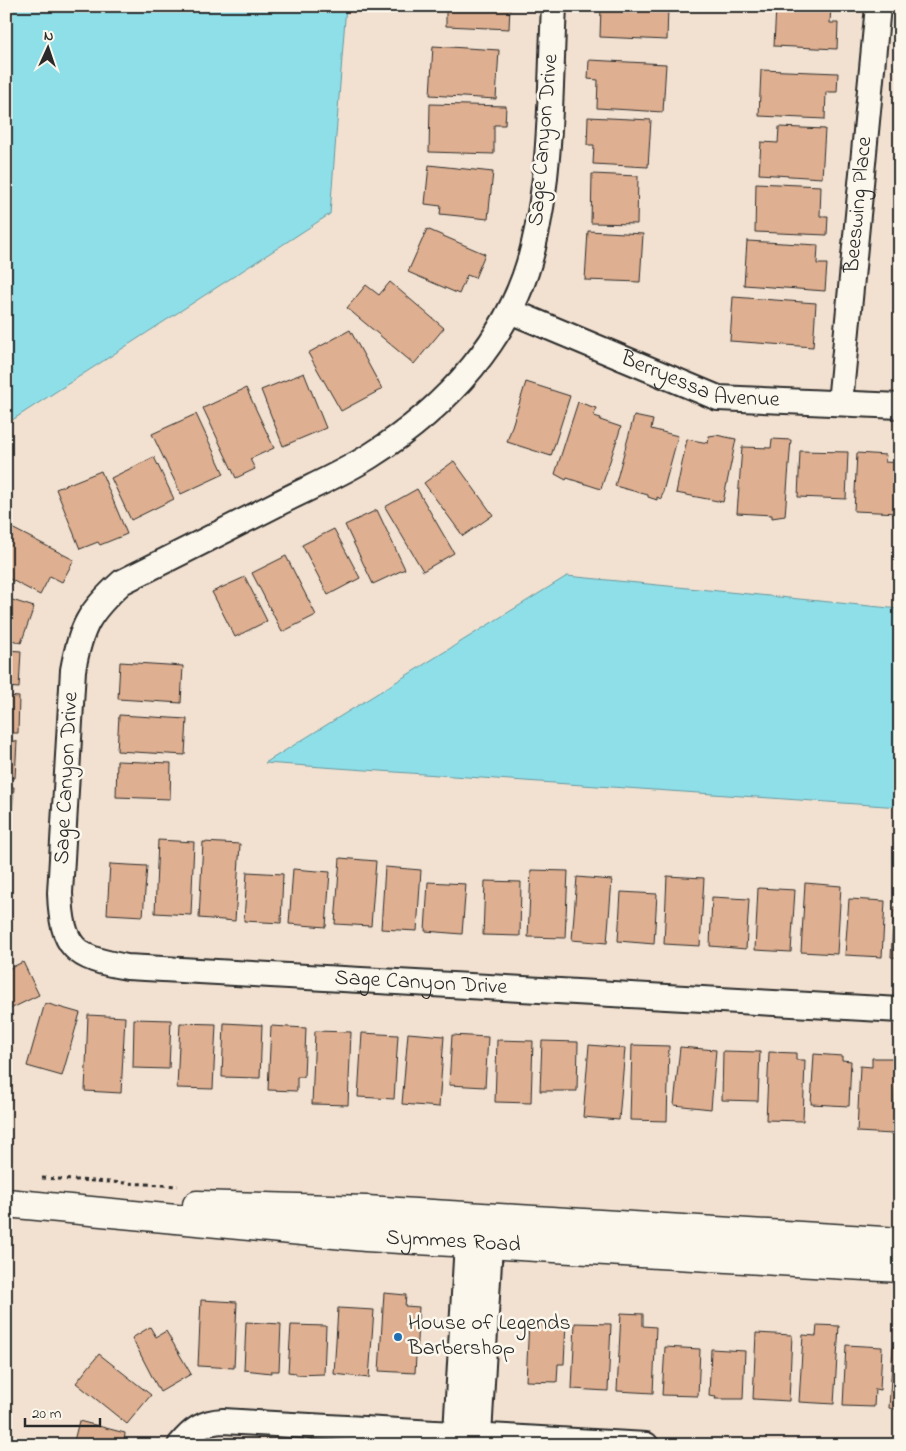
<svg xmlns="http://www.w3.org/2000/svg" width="906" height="1451" font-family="'Indie Flower',sans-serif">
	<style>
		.water { fill: #8fdfe9; stroke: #67979d }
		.building { fill: #deaf90; stroke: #2b2b2b }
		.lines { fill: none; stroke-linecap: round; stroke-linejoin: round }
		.street-casing { stroke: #2b2b2b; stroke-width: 28 }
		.secondary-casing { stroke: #2b2b2b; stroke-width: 31 }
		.path { stroke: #2b2b2b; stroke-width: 3; stroke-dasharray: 4 4; stroke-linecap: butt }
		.street { stroke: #fbf7ec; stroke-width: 24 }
		.secondary { stroke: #fbf7ec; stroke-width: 28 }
		.poi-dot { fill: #1f6fb2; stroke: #fbf7ec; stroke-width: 2 }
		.labels { text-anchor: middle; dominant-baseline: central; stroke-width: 5; stroke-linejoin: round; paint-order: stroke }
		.street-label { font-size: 22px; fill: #2b2b2b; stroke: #fbf7ec }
		.poi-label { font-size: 22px; fill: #2b2b2b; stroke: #fbf7ec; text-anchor: start }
	</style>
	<rect width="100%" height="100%" fill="#f2e1d0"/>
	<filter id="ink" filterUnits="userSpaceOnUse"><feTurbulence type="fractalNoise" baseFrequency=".02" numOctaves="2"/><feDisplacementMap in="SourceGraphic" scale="10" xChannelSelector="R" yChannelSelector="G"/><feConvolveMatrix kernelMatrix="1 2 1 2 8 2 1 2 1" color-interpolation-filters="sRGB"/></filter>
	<g filter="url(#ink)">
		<g class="water">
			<path d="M6,6H346L330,214L6,424Z"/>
			<path d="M567,576L900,609V807L265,763Z"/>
		</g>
		<g class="building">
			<path d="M446,6H510L509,29L446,26Z"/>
			<path d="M601,6H668L667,40L600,37Z"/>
			<path d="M776,6H831L830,23H838L837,49L774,46Z"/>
			<path d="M433,46L499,50L496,99L430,95Z"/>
			<path d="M589,60L666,64L663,112L597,108L598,80L588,79Z"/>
			<path d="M761,70L838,73L837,92H826L825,119L759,116Z"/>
			<path d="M430,104L506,106L505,125H494V154L429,152Z"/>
			<path d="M588,117L651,120L648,167L593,164L594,145H587Z"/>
			<path d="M779,127L825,129L822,178L759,174L761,142L778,143Z"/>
			<path d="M429,165L493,172L488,219L440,214L441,206L425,204Z"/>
			<path d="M592,174L638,176L637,224L591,223Z"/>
			<path d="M756,183L821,186L820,216H828L827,235L755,232Z"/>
			<path d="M427,229L485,254L475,278L467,275L459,294L408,272Z"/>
			<path d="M588,231L643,234L640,282L585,280Z"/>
			<path d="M747,241L818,245L817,264H827L825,291L744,285Z"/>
			<path d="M390,282L444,328L414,364L347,308L366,285L379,295Z"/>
			<path d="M733,297L816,303L813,347L730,341Z"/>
			<path d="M350,330L382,389L341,411L308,353Z"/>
			<path d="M304,373L326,428L283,446L261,390Z"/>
			<path d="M526,382L570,396L551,456L507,442Z"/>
			<path d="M246,388L274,448L250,459L255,469L236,478L203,408Z"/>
			<path d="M578,402L596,408L594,416L601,418L600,420L621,427L601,489L567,478L566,480L555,474Z"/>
			<path d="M196,414L224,474L181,494L152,434Z"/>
			<path d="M634,416L653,420L651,429L678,436L661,499L657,497V500L648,497V495L615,486Z"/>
			<path d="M716,435L736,439L723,502L676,493L687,439L708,443L709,436Z"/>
			<path d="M772,439L791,440L785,516L772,518V515L737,513L742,447L771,448Z"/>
			<path d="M800,451L848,452L846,499L798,497Z"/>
			<path d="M857,453L886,455L885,462L900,463V513L854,511Z"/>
			<path d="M154,457L174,499L131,520L111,478Z"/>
			<path d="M454,461L493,515L463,536L424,483Z"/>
			<path d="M101,471L127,534L100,545L98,542L80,549L56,489Z"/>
			<path d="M417,489L454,553L423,571L385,507Z"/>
			<path d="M377,510L405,569L373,584L345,525Z"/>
			<path d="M6,525L74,560L62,582L50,576L40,595L6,577Z"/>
			<path d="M334,529L360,578L328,595L302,545Z"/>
			<path d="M286,556L316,615L282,632L252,573Z"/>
			<path d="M245,577L267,621L235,637L212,592Z"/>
			<path d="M6,598L34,607L21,643L6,638Z"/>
			<path d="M6,650L21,651L19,688L6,687Z"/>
			<path d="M120,662L183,666L181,703L118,699Z"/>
			<path d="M6,696L19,697L18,733H6Z"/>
			<path d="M119,715L187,719L185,755L117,751Z"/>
			<path d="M6,741H17L15,778H6Z"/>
			<path d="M117,761L171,763L170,799L116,797Z"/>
			<path d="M6,787H14L11,824H6Z"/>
			<path d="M6,834H10L8,868H6Z"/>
			<path d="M158,840L194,842L191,915L155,913Z"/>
			<path d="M203,842L240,844L235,921L199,918Z"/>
			<path d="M340,858L376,861L371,926L335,924Z"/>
			<path d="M110,864L147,866L143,916L107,914Z"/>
			<path d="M385,867L421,870L417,931L381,929Z"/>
			<path d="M293,869L330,872L326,927L289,924Z"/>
			<path d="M531,870L568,871L565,938L528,937Z"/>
			<path d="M247,872L283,874L281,923L244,921Z"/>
			<path d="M667,876L704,878L700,946L664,944Z"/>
			<path d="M577,877L612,880L607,943L572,940Z"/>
			<path d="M485,881L521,882L520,936L483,935Z"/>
			<path d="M428,882L466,884L462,934L425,931Z"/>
			<path d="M805,883L841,886L837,954L801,952Z"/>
			<path d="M758,888L795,890L791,952L755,950Z"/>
			<path d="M621,892L657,894L654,944L618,941Z"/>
			<path d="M712,897L749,899L746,949L710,946Z"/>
			<path d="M849,899L885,901L882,957L845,955Z"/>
			<path d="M894,907H900V958L891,957Z"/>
			<path d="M23,962L39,995L6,1011V970Z"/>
			<path d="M45,1003L80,1013L62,1076L27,1066Z"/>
			<path d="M88,1015L125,1017L121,1093L85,1091Z"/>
			<path d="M134,1019L171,1020L169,1069L133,1068Z"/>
			<path d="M180,1023L216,1024L213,1089L177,1088Z"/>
			<path d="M224,1023L262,1025L260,1078L222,1077Z"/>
			<path d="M271,1026L306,1028L304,1077H297V1091L268,1090Z"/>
			<path d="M315,1031L351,1032L348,1105L312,1104Z"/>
			<path d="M362,1033L398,1035L394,1099L358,1097Z"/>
			<path d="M408,1033L444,1036L439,1107L402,1104Z"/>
			<path d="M452,1035L488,1037L485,1087L449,1085Z"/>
			<path d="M497,1040L533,1041L531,1103L495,1102Z"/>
			<path d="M542,1041L578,1042L577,1091H540Z"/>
			<path d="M589,1045L625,1048L619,1120L583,1117Z"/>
			<path d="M632,1045L669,1046L667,1121L630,1120Z"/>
			<path d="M680,1047L716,1050L711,1109L674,1105Z"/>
			<path d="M723,1051L760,1052L758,1101L722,1100Z"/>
			<path d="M769,1052L796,1053V1060H805L803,1121L766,1120Z"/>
			<path d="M814,1054L842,1056V1060L851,1061L849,1106L811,1104Z"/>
			<path d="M872,1058H897L893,1134L857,1132L860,1066L872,1067Z"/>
			<path d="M384,1293L406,1295L405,1306L419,1307L415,1373L379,1371Z"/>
			<path d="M201,1300L237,1302L234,1368L198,1366Z"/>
			<path d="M338,1308L374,1310L369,1378L334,1374Z"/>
			<path d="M621,1313L643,1314V1326L656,1327L653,1393L617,1391Z"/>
			<path d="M529,1321L566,1323L564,1364H558L557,1382L526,1381Z"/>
			<path d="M246,1322L281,1324L279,1371H271V1373L244,1370Z"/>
			<path d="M575,1323L611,1324L608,1391L572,1389Z"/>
			<path d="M291,1325L326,1326L324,1374L296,1375V1373L288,1372Z"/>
			<path d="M817,1325L839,1326L834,1404L799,1402L803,1335L816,1336Z"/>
			<path d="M150,1327L156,1337L166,1331L191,1374L160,1392L132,1338Z"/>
			<path d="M756,1333L792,1335L789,1401L753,1399Z"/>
			<path d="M846,1345L882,1347L880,1390L875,1389L874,1407L843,1406Z"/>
			<path d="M665,1347L700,1349L698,1396L662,1395Z"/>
			<path d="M893,1347L900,1348V1410L889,1408Z"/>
			<path d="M711,1349L745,1351L743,1399H715L716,1397L709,1396Z"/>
			<path d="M99,1354L151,1395L127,1424L76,1383Z"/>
			<path d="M79,1421L125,1433L124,1445H73Z"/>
		</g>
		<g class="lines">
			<defs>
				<g id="street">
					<path id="s1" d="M554,6C550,86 552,170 533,248C512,337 446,408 370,456C340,475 306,489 275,505C224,531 173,557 122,582C89,612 81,626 73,670L60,893C62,948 74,958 127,967L900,1010"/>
					<path id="s2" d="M510,311L718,398L900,406"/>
					<path id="s3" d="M840,403L878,6"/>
					<path d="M456,1433L468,1225"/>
					<path d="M479,1435L491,1227"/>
					<path d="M180,1445C192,1430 203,1422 223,1421L646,1445"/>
				</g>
				<g id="secondary">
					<path id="s4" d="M6,1203L366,1237L900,1268"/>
					<path d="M197,1205L366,1210L900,1242"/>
				</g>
			</defs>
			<use href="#street" class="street-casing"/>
			<use href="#secondary" class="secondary-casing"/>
			<path class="path" d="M42,1178L178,1186"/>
			<use href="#street" class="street"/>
			<use href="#secondary" class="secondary"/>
		</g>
	</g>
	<circle class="poi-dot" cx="398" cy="1337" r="5"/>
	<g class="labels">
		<g class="street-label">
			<text transform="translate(544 140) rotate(-85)">Sage Canyon Drive</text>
			<text stroke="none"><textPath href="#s3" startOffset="199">Beeswing Place</textPath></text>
			<text stroke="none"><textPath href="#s2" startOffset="204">Berryessa Avenue</textPath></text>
			<text transform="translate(67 778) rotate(-87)">Sage Canyon Drive</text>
			<text stroke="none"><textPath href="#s1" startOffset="1528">Sage Canyon Drive</textPath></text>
			<text stroke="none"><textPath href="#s4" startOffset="449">Symmes Road</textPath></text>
		</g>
		<g class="poi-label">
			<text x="408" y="1324">House of Legends<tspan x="408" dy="25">Barbershop</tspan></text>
		</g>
	</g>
	<rect width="906" height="1451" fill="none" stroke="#fbf7ec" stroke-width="25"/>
	<rect x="12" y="12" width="881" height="1426" fill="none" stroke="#2b2b2b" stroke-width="2" filter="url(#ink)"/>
	<g transform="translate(48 48) rotate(3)" stroke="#fbf7ec" stroke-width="4" paint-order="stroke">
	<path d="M0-4L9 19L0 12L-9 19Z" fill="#2b2b2b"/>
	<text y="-8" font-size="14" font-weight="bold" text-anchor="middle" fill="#2b2b2b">N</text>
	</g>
	<path d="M25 1418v8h75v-8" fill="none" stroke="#2b2b2b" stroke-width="2.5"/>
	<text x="32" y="1418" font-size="15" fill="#2b2b2b" stroke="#fbf7ec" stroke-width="4" paint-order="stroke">20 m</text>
</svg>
